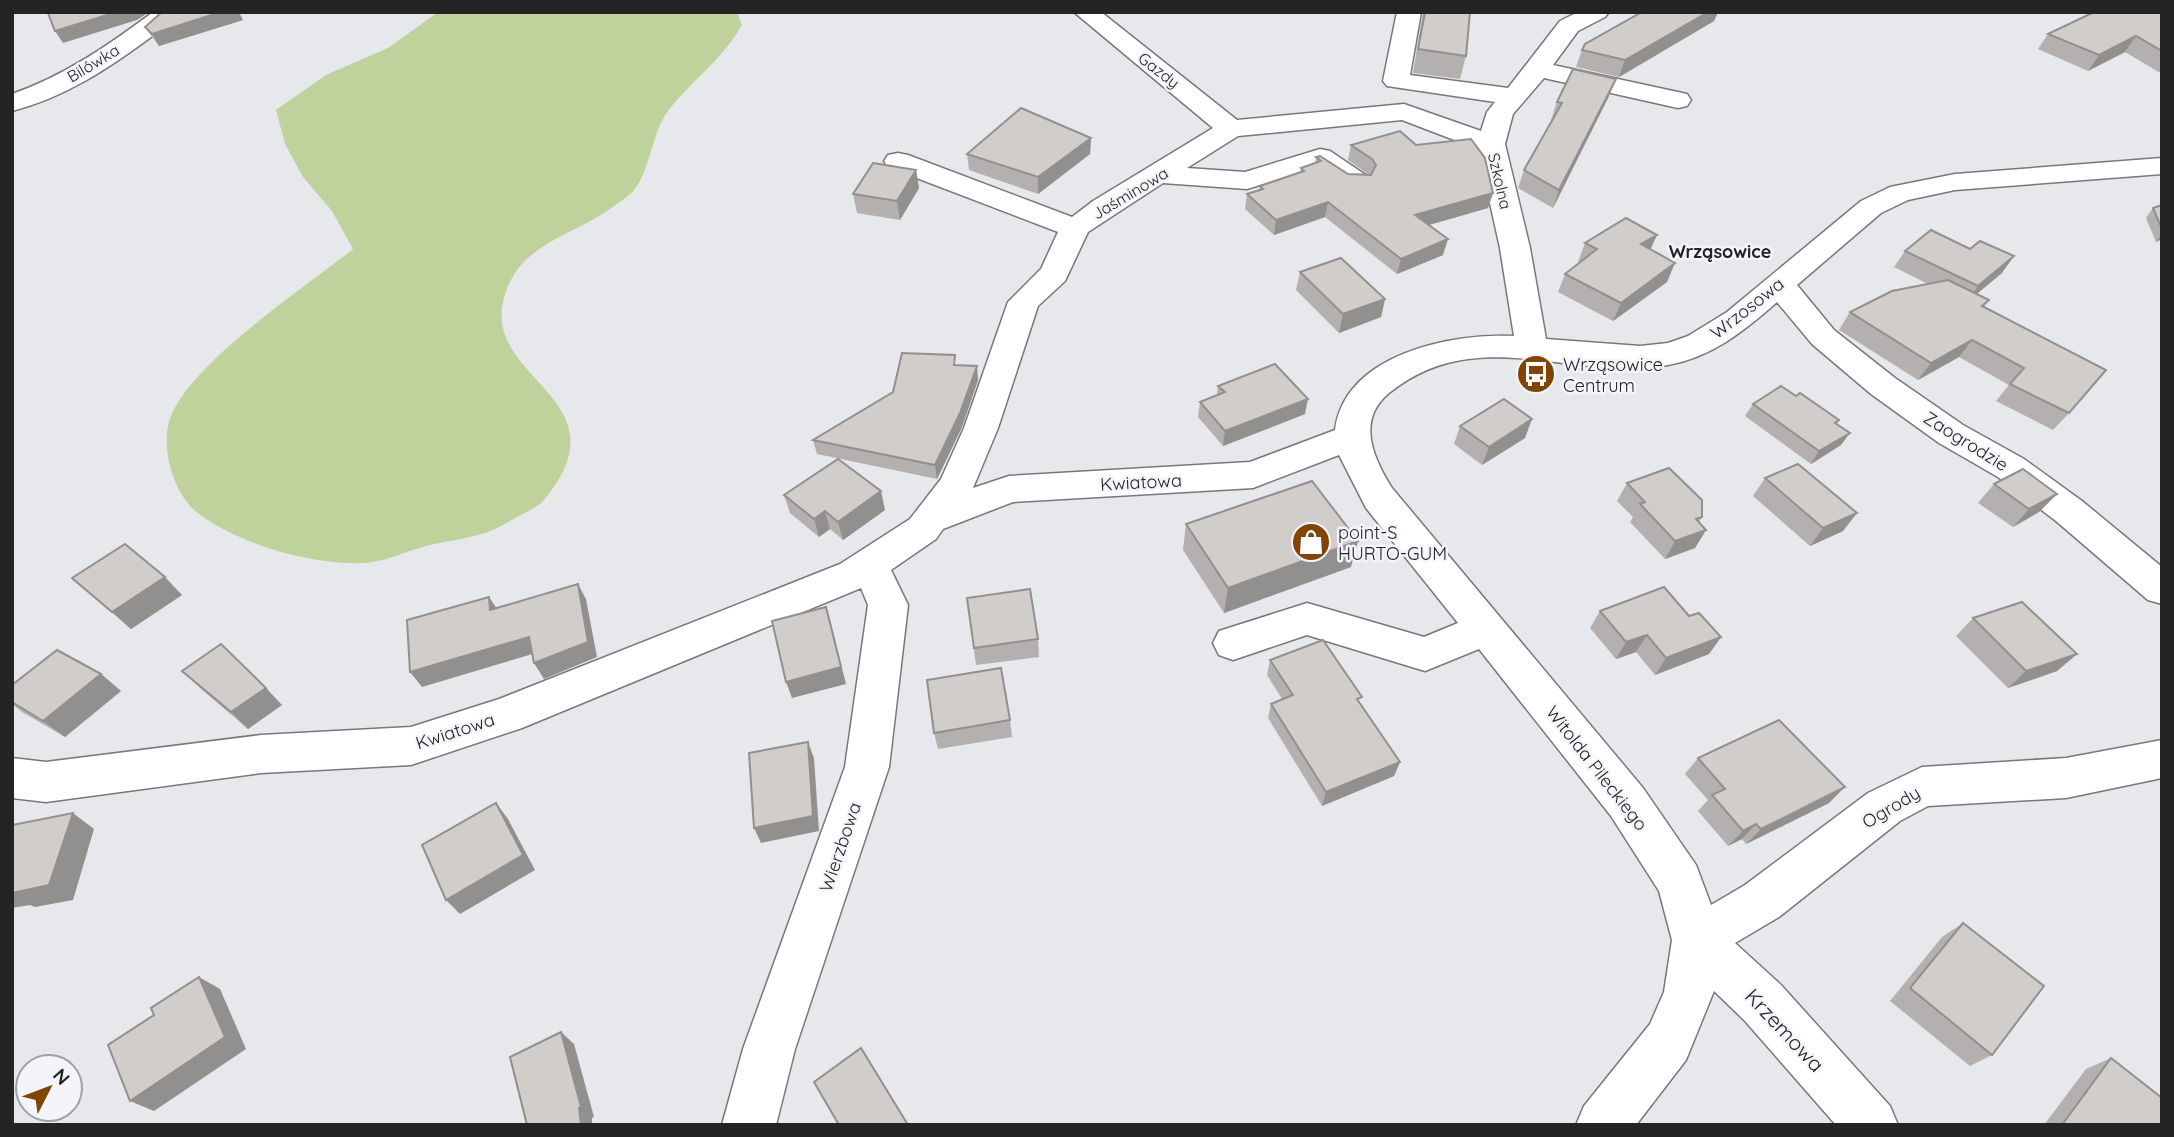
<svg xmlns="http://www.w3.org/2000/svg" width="2174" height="1137" font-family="Quicksand,sans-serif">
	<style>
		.green { fill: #bfd29b }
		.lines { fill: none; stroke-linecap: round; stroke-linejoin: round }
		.minor-casing { stroke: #76787a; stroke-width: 3 }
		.minor { fill: #fff; fill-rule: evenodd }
		.wall { fill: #b3b0af }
		.shaded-wall { fill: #92908e }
		.building { fill: #d0cdcb; stroke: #92908e; stroke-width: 2 }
		.labels { text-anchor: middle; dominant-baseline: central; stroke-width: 5; stroke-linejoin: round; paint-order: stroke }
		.far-street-label { font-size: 16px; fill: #242425; stroke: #f3f5f8 }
		.far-quarter-label { font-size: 18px; font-weight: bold; fill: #242425; stroke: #f3f5f8 }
		.street-label { font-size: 18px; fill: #242425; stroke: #f3f5f8 }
		.poi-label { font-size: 18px; fill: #242425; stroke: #f3f5f8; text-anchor: start }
		.near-street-label { font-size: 21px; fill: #242425; stroke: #f3f5f8 }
	</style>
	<rect width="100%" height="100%" fill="#e6e8eb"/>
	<path class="green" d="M438,12H737L742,25C723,59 691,81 668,111C652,132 650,171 634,190C627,198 615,205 607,211C567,238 518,245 504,298C481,381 630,398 543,501C538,507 528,511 521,515C509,521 497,529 485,533C466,539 446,541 426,546C406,551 383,563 362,563C311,565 238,544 198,513C174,495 161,450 169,422C185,366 306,287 353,249L332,211L303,177L285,144L276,110L326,75L388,48Z"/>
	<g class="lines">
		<defs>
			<g id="minor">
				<path d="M153,12H180C173,22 160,29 151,37C109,68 64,98 12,111V94C64,76 109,45 153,12Z"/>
				<path d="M1074,12H1101L1237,120L1404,104L1481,131L1487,112L1495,102L1387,86L1383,81L1397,12H1421L1410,75L1508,88L1560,21L1578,12H1609L1605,17L1578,31L1553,65L1687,94L1691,100L1687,106L1678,108L1544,78L1513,114L1505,144L1530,248L1546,339L1640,346L1668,343L1688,336L1727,312L1861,201L1890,187L1955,174L2162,158V174L1955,190L1908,200L1881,213L1797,285L1834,330L1895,378L1963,425L2024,459L2082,501L2162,567V604L2148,600L2056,521L1998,477L1939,443L1871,394L1812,344L1777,302C1744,331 1712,357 1668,365C1571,383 1479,321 1389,393C1356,420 1373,458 1392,488L1643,788L1696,865L1711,905L1745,885L1868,793L1922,767L2066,758L2162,740V778L2066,798L1928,806L1900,821L1779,917L1735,943L1781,985L1890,1106L1898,1125H1836L1745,1021L1714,991L1686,1060L1636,1125H1576L1584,1106L1650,1024L1664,992L1672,940L1659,891L1611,816L1479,649L1425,671L1307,635L1233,660L1219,655L1213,643L1219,631L1307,603L1424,637L1458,623L1366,508L1339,455L1253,488L1013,502L943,529L936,539L891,570L908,605L889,767L795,1049L776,1125H722L743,1049L845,767L868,605L861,588L522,728L411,765L261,773L46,802L12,798V758L46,762L261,735L411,727L499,699L840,564L910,519L941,479L964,428L1008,302L1041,269L1058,232L888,167L884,161L888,155L898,153L908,155L1072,217L1093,201L1213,128ZM1402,120L1478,149L1500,248L1514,336C1451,333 1345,354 1335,430L1250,462L1009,476L973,488L998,428L1038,306L1065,281L1088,232L1163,183L1247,189L1317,167C1333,178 1347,193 1367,188L1371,182L1367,176L1330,151L1320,149L1245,172L1187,168L1238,136Z"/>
			</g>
		</defs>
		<use href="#minor" class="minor-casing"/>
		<use href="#minor" class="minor"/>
	</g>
	<g class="wall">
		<path d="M1423,12H1470L1466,56L1460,79L1413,73Z"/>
		<path d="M1642,12H1718L1714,21L1619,77L1576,67L1582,50Z"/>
		<path d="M2162,12V74L2125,52L2088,71L2038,49L2048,34Z"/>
		<path d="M243,20L159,46L145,27Z"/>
		<path d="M1609,96L1553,208L1518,188L1524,170L1552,120H1551L1557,102Z"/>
		<path d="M1091,138L1090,154L1038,194L969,170L967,154Z"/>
		<path d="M1351,145H1416L1493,193L1488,208L1429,225L1443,255L1397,274L1325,217L1274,235L1245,209L1247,194L1259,190L1260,186L1300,172L1301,168L1315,164L1316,157L1348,174L1369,175L1348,160Z"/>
		<path d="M916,170L919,188L900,220L857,213L853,194Z"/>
		<path d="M2162,205V239L2156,242L2146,218L2153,208Z"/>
		<path d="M1585,243L1650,249L1667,282L1613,321L1558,292L1565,274L1580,262H1578Z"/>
		<path d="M1905,251L2002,273L1976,294L1989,300L1984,307L2069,413L2053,430L1996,401L2009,385L1959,357L1918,380L1839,330L1850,312L1928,284L1894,267Z"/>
		<path d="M1300,272L1385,299L1381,317L1339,333L1296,290Z"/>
		<path d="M956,365L977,366L978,380L962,427L937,479L817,454L813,440L893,392Z"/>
		<path d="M1218,386L1305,414L1223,446L1198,417L1200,402L1217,395Z"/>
		<path d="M1796,396L1839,420L1837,424L1841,445L1811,464L1745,416L1753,404Z"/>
		<path d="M1460,426L1525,438L1482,465L1454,444Z"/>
		<path d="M1765,478L1843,531L1810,546L1753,496Z"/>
		<path d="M1627,483L1702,517L1699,522L1706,530L1695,548L1665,559L1630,522L1633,517L1617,501Z"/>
		<path d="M1994,484L2057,494L2039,512L2013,527L1978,503Z"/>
		<path d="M784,495L885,510L843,540L830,529L819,537L790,513Z"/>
		<path d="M1186,524L1351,567L1224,613L1183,550Z"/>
		<path d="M72,578L182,595L131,629Z"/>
		<path d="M967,598L1038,639L1039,657L976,665Z"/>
		<path d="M1600,611L1689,616L1721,637L1709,654L1655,675L1636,652L1616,659L1590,628Z"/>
		<path d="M1973,618L2077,654L2057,671L2008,688L1956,636Z"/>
		<path d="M1270,660L1360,704L1400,762L1394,776L1322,806L1268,718L1271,704L1282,699L1267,675Z"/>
		<path d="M182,671L282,705L248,729L200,688Z"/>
		<path d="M101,674L121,691L65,737L22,712L12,704V685Z"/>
		<path d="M1010,720L1012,737L938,749L934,733Z"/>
		<path d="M1698,758L1829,803L1746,844L1742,839L1728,846L1698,811L1708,800L1685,774Z"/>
		<path d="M1963,923L1992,1055L1970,1066L1890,1001L1942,937Z"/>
		<path d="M2111,1058L2162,1125H2044L2086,1069Z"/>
	</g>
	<g class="shaded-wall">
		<path d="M117,12H149L137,20L63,43L55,31Z"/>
		<path d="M221,12H239L243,20L159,46L152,34Z"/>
		<path d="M1708,12H1718L1714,21L1619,77L1625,60Z"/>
		<path d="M2136,36L2125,52L2088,71L2099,55Z"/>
		<path d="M1616,79L1609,96L1553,208L1559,190Z"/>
		<path d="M1091,138L1090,154L1038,194V177Z"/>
		<path d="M916,170L919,188L900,220L897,201Z"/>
		<path d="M1493,193L1488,208L1411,230L1415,215Z"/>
		<path d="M1328,202L1325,217L1274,235L1276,220Z"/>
		<path d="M2162,234V239L2156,242Z"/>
		<path d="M1657,235L1649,253L1641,244Z"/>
		<path d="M1448,239L1443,255L1397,274L1401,259Z"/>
		<path d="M2014,256L2002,273L1966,303L1978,286Z"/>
		<path d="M1675,263L1667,282L1613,321L1621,303Z"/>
		<path d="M1385,299L1381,317L1339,333L1343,314Z"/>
		<path d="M1972,340L1959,357L1918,380L1931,363Z"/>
		<path d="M977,366L978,380L962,427L937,479L935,465Z"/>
		<path d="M1308,399L1305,414L1223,446L1225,431Z"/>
		<path d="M1532,419L1525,438L1482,465L1489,447Z"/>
		<path d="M1850,433L1841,445L1811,464L1819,451Z"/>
		<path d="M881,491L885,510L843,540L838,522Z"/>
		<path d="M2057,494L2039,512L2013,527L2029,509Z"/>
		<path d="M825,511L830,529L819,537L814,519Z"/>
		<path d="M1857,513L1843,531L1810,546L1823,528Z"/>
		<path d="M1706,530L1695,548L1665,559L1675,541Z"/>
		<path d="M1358,541L1351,567L1224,613L1228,588Z"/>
		<path d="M165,577L182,595L131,629L112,612Z"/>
		<path d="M578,584L586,599L597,657L544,679L534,663Z"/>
		<path d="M489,597L499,612L490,610Z"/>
		<path d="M831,624L846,684L792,698L786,682Z"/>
		<path d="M1647,635L1636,652L1616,659L1626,642Z"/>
		<path d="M529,637L539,652L422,687L410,672Z"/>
		<path d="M1721,637L1709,654L1655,675L1666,658Z"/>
		<path d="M2077,654L2057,671L2008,688L2026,671Z"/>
		<path d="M101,674L121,691L65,737L43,721Z"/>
		<path d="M266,688L282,705L248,729L231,712Z"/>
		<path d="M808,742L814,758L819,831L761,843L754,828Z"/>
		<path d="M1400,762L1394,776L1322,806L1326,792Z"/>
		<path d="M1845,787L1829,803L1746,844L1761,829Z"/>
		<path d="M496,803L508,819L535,870L460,914L446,900Z"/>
		<path d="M73,813L94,829L73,900L35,907L30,905L12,908V893Z"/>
		<path d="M1756,824L1742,839L1728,846L1743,831Z"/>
		<path d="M199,977L220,989L246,1049L154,1111L130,1101Z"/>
		<path d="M561,1032L574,1044L594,1117L592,1118V1125H581Z"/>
	</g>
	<g class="building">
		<path d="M50,12H117L55,31L48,13Z"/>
		<path d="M162,12H221L152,34L145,27Z"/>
		<path d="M1425,12H1470L1466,56L1418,49Z"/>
		<path d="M1642,12H1708L1625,60L1582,50L1585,44Z"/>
		<path d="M2094,12H2162V51L2136,36L2099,55L2048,34Z"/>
		<path d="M1573,69L1616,79L1559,190L1524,170L1562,103L1557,102Z"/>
		<path d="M1021,108L1091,138L1038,177L967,154Z"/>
		<path d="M1400,131L1416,145L1471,139L1485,158L1493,193L1415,215L1448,239L1401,259L1328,202L1276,220L1247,194L1263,189L1260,186L1304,171L1301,168L1321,161L1316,157L1320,156L1348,174L1371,175L1376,165L1372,159L1351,145Z"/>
		<path d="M873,163L916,170L897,201L853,194Z"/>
		<path d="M2162,205V229L2153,208Z"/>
		<path d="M1626,218L1657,235L1641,244L1675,263L1621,303L1565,274L1597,249L1585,243Z"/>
		<path d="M1931,230L1970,249L1980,241L2014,256L1978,286L1905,251Z"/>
		<path d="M1341,258L1385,299L1343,314L1300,272Z"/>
		<path d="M1948,280L1989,300L1982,306L2106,370L2069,413L2010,384L2024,368L1972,340L1931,363L1850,312L1892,291Z"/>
		<path d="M902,353L955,355L954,365L977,366L960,413L935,465L813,440L893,392Z"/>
		<path d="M1275,364L1308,399L1225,431L1200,402L1225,392L1218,386Z"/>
		<path d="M1781,386L1796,396L1800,393L1839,420L1835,423L1850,433L1819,451L1753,404Z"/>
		<path d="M1504,399L1532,419L1489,447L1460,426Z"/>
		<path d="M838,459L881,491L838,522L825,511L814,519L784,495Z"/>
		<path d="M1798,464L1857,513L1823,528L1765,478Z"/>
		<path d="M1669,468L1702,500V517L1696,519L1706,530L1675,541L1640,504L1645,502L1627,483Z"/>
		<path d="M2023,469L2057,494L2029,509L1994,484Z"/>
		<path d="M1312,481L1358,541L1228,588L1186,524Z"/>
		<path d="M125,544L165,577L112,612L72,578Z"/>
		<path d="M578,584L588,642L534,663L529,637L410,672L407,620L489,597L490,610Z"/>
		<path d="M1664,587L1689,616L1699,613L1721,637L1666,658L1647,635L1626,642L1600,611Z"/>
		<path d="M1030,589L1038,639L974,648L967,598Z"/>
		<path d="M2022,602L2077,654L2026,671L1973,618Z"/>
		<path d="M826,607L841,667L786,682L772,621Z"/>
		<path d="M1323,640L1362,697L1357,699L1400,762L1326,792L1271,704L1293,695L1270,660Z"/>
		<path d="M221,644L266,688L231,712L182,671Z"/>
		<path d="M57,650L101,674L43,721L12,702V685Z"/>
		<path d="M1001,668L1010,720L934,733L927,680Z"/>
		<path d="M1779,720L1845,787L1761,829L1756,824L1743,831L1712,795L1725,789L1698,758Z"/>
		<path d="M808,742L813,816L754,828L749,753Z"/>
		<path d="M496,803L523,855L446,900L422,845Z"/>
		<path d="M73,813L49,885L12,893V825Z"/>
		<path d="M1963,923L2044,986L1992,1055L1910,988Z"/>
		<path d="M199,977L225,1037L130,1101L108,1045L154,1015L151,1008Z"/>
		<path d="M561,1032L581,1107L579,1108L581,1125H527L510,1057Z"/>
		<path d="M861,1048L908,1125H839L814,1082Z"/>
		<path d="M2111,1058L2162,1098V1125H2062Z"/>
	</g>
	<defs>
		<symbol id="bus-disc" viewBox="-11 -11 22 22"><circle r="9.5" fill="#824404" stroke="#f3f5f8"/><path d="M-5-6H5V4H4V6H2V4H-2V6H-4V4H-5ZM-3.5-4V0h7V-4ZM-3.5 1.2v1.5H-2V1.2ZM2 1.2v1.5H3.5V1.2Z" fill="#fff"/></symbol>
		<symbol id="shop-disc" viewBox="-11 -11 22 22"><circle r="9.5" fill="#824404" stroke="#f3f5f8"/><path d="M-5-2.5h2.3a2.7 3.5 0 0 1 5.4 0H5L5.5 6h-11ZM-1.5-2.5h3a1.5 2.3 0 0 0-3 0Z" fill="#fff"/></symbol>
	</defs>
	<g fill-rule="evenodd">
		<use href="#bus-disc" x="1514" y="352" width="44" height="44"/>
		<use href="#shop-disc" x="1289" y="520" width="44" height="44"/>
	</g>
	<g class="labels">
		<g class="far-street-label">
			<text transform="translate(93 63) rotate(-31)">Bilówka</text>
			<text transform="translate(1159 70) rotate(38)">Gazdy</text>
			<text transform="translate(1500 181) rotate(77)">Szkolna</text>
			<text transform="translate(1130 193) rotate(-31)">Jaśminowa</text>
		</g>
		<g class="far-quarter-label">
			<text x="1720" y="251">Wrząsowice</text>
		</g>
		<g class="street-label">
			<text transform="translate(1747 308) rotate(-38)">Wrzosowa</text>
			<text transform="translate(1966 441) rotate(32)">Zaogrodzie</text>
			<text transform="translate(1141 482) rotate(-3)">Kwiatowa</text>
			<text transform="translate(455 731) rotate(-18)">Kwiatowa</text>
			<text transform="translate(1597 768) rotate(52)">Witolda Pileckiego</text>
			<text transform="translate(1891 807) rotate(-31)">Ogrody</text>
			<text transform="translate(840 847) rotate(-71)">Wierzbowa</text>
		</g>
		<g class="poi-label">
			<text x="1563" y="364">Wrząsowice<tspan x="1563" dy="21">Centrum</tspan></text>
			<text x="1338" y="532">point-S<tspan x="1338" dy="21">HURTO-GUM</tspan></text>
		</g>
		<g class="near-street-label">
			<text transform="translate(1785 1030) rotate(47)">Krzemowa</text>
		</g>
	</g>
	<rect width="2174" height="1137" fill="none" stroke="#242425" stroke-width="28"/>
	<g transform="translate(49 1088) rotate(48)"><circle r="33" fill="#f3f5f8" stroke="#a0a1a4" stroke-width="2"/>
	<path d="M0-5L12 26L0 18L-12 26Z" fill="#824404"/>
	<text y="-10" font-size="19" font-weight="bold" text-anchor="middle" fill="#242425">N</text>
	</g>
</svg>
